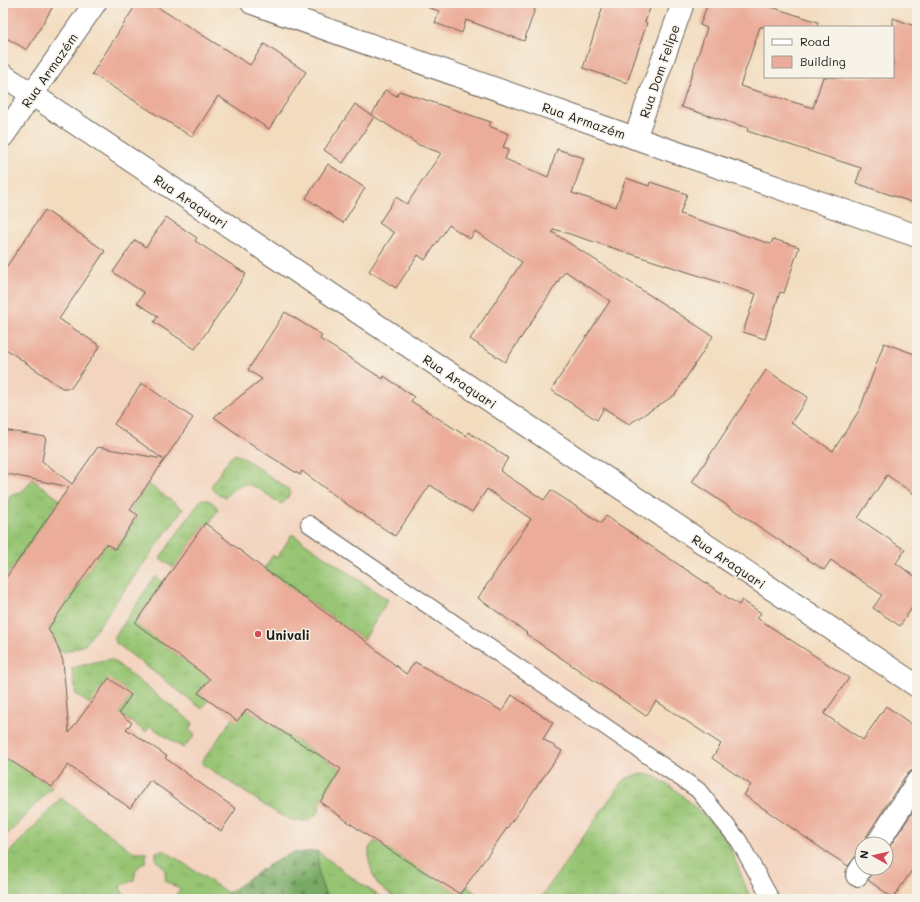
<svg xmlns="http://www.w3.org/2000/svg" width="920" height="902" font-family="Mali,sans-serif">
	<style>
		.built { fill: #f3d4bf }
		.grass { fill: url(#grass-tufts); stroke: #5a7048 }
		.forest { fill: url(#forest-firs); stroke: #4a6340 }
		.building { fill: #ebad9a }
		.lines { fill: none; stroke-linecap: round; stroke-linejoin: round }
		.service-casing { stroke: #675f55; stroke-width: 18 }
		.minor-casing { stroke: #675f55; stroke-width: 24 }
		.tertiary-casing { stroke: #675f55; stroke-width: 24 }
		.service { stroke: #fff; stroke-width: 16 }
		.minor { stroke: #fff; stroke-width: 22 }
		.tertiary { stroke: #fff; stroke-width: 22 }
		.poi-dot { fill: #d1495b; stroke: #f7f3e8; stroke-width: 1.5 }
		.labels { text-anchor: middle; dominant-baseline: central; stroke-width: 3; stroke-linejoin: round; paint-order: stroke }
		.street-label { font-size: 13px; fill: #1c1c1c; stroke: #f7f3e8 }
		.poi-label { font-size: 13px; font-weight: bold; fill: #1c1c1c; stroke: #f7f3e8; text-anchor: start }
	</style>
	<defs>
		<pattern id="grass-tufts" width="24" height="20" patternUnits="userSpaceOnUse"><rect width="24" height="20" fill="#97c573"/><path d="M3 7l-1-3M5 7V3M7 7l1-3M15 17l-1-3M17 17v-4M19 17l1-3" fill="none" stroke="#82a963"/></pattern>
		<pattern id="forest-firs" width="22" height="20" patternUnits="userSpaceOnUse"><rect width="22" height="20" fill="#79aa65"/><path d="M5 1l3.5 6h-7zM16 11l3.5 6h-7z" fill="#628a52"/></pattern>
	</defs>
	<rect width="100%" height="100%" fill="#f7f3e8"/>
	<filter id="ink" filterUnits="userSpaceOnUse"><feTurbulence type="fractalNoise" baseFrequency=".025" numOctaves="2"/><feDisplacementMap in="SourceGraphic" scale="8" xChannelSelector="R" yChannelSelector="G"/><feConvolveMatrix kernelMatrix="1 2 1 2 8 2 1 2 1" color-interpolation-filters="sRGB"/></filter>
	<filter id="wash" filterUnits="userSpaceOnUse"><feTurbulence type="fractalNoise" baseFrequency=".012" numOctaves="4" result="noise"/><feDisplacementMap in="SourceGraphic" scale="16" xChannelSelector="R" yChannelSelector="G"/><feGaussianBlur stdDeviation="0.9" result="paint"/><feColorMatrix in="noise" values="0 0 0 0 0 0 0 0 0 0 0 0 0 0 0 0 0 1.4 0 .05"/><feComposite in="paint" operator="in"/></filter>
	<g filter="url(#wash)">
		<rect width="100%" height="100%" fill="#f3dcbe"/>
		<path class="built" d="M3,280L100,346L214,417L258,449L372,372L300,475L299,481L344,510L341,515L388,545L640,724L892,899H3Z"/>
		<g class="grass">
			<path d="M235,454L244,458L288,489L291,493L282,504L279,503C260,490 244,472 226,497C220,496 213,493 211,486L229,459Z"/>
			<path d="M32,479L60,500L3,582V524L10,495C22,494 26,488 32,479Z"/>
			<path d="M148,484L183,509L85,645L61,653L48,629L106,544L115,549L138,516L130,510Z"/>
			<path d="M202,499C210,500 215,503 218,510L208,525L205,523L174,568L160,558L200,501Z"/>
			<path d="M292,534L388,600L364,640L264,569L273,555L277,558Z"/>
			<path d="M156,577L164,582L135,623L210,679L198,693L208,700L202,709L116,643L114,638L153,579Z"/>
			<path d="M111,659L193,723L189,730L195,735L183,748L150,726L146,732L119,713L131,695L109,679L103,712L76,695L72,668L99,661Z"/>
			<path d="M247,709L341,769L320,802L319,812L308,821H295L278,814L201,763L233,718Z"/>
			<path d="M9,759L52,787L3,839V761Z"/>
			<path d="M638,774H645L656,777L677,791L711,822L728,843L751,899H540L623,780Z"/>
			<path d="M61,798L128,848L135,852H146V861L136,869L134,880L119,887L127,899H3V859Z"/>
			<path d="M375,841L461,894L467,886L476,894L472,899H396L378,885L373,875L369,861V848Z"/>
			<path d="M160,851H165L228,893V899H174L180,889L165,881C167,873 164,865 156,861V852Z"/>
			<path d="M317,851L358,882L384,899H327L319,877Z"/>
		</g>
		<path class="forest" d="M317,851L319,877L327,899H228V893L267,866L292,853Z"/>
		<g id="blocks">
			<g class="building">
				<path d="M3,3H55L27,50L3,36Z"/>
				<path d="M137,3H151L250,65L264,44L306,72L269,129L218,96L192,137L92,74Z"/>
				<path d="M428,3H537L524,41L466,20L462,33L435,23L439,11L427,7Z"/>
				<path d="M604,3H652L645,22L647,23L627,83L583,68Z"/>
				<path d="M708,3H759L818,22L817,27H760L740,86L813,108L823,77H893V18L917,27V204L856,183L861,168L747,131L748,128L681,107L707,28L700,25Z"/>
				<path d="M385,90L397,96L399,91L491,122L489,126L509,134L503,147L509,149L505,159L548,177L557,149L584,158L572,193L616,207L626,178L649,186L650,182L687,194L680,214L771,244L773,239L799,247L784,293L780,292L765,339L743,332L756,294L554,229L552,232L713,336L675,395L629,424L604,408L597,420L551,390L610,301L565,271L505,362L476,343L470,339L522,262L475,231L470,239L449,225L425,260L418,255L396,288L369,271L394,233L379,223L396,197L407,204L441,153L419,145L372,115Z"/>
				<path d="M355,104L374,117L343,163L324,150Z"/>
				<path d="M328,164L365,188L343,223L306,198Z"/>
				<path d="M45,210L105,251L59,319L100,346L71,388H62L3,347V272Z"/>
				<path d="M166,217L197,238L195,241L246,274L195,349L154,322L158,316L137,303L144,293L113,272L135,240L146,247Z"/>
				<path d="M285,312L322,335L320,339L383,379L384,376L414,397L411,401L466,436L468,432L508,458L500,471L544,500L551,490L601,523L606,516L739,605L742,600L761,613L757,618L849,678L824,714L863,740L886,706L917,728V770L911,771L906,775L866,837L865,844H862V855L856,856L848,866L825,851L744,795L751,785L712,758L721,744L656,701L646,716L526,634L527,633L478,598L531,519L487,489L472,512L430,485L395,536L345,503L302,471L300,475L257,448L214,417L262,379L248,370Z"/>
				<path d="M884,343L917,355V496L887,475L858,518L905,550L896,563L917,578V600L900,626L873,608L882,595L831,560L824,570L692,482L766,370L808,397L791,423L833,451L860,409Z"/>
				<path d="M142,383L193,418L130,510L138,515L115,549L106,544L48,629L55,640L63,661L69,733L109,678L131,695L119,713L132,723L126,729L167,756L165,758L236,809L221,831L150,780L130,808L68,765L52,787L3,756V582L69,487L3,473V430L46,437L42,461L72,484L98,447L163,459L114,424Z"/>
				<path d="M205,523L264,569L364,640L406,674L415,662L502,711L512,695L553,723L543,739L562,751L460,894L375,841L320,802L341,769L247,709L237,721L208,700L198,693L210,679L135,623Z"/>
				<path d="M917,805V863L893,898L868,880L874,868H886V852Z"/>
			</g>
		</g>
	</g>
	<g filter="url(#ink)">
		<use href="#blocks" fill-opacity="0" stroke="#675f55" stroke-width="1"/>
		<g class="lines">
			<defs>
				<path id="service" d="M309,524L698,790L739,841L771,899"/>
				<g id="minor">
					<path d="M252,3L635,138L917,236"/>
					<path d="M3,136L95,3"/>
					<path d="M635,138L683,3"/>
					<path d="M877,844L917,782"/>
					<path d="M857,875L862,867"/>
				</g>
				<path id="tertiary" d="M3,75L917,686"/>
			</defs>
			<use href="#service" class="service-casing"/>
			<use href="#minor" class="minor-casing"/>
			<use href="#tertiary" class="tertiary-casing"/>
			<use href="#service" class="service"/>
			<use href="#minor" class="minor"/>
			<use href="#tertiary" class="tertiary"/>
		</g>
	</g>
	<circle class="poi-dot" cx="258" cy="634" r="4"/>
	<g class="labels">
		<g class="street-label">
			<text transform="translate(49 70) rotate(-55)">Rua Armazém</text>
			<text transform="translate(659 71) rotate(-71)">Rua Dom Felipe</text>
			<text transform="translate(584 120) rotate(19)">Rua Armazém</text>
			<text transform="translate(191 201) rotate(34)">Rua Araquari</text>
			<text transform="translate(460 381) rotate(34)">Rua Araquari</text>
			<text transform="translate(729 561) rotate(34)">Rua Araquari</text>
		</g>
		<g class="poi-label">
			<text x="266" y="634">Univali</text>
		</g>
	</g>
	<rect width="920" height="902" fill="none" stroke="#f7f3e8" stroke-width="16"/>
	<rect x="764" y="26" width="130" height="52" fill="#f7f3e8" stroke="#9f9d96"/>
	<rect x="772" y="39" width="20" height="6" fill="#ffffff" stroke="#9f9d96"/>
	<text x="800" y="46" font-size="12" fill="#1c1c1c">Road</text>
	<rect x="772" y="56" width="20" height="12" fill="#ebad9a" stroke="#9f9d96"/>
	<text x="800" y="66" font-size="12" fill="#1c1c1c">Building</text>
	<g transform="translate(874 856) rotate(278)"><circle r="19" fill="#f7f3e8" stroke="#9f9d96"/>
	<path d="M0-3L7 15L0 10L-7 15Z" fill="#d1495b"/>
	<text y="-6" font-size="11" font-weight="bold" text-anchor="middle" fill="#1c1c1c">N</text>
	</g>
</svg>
